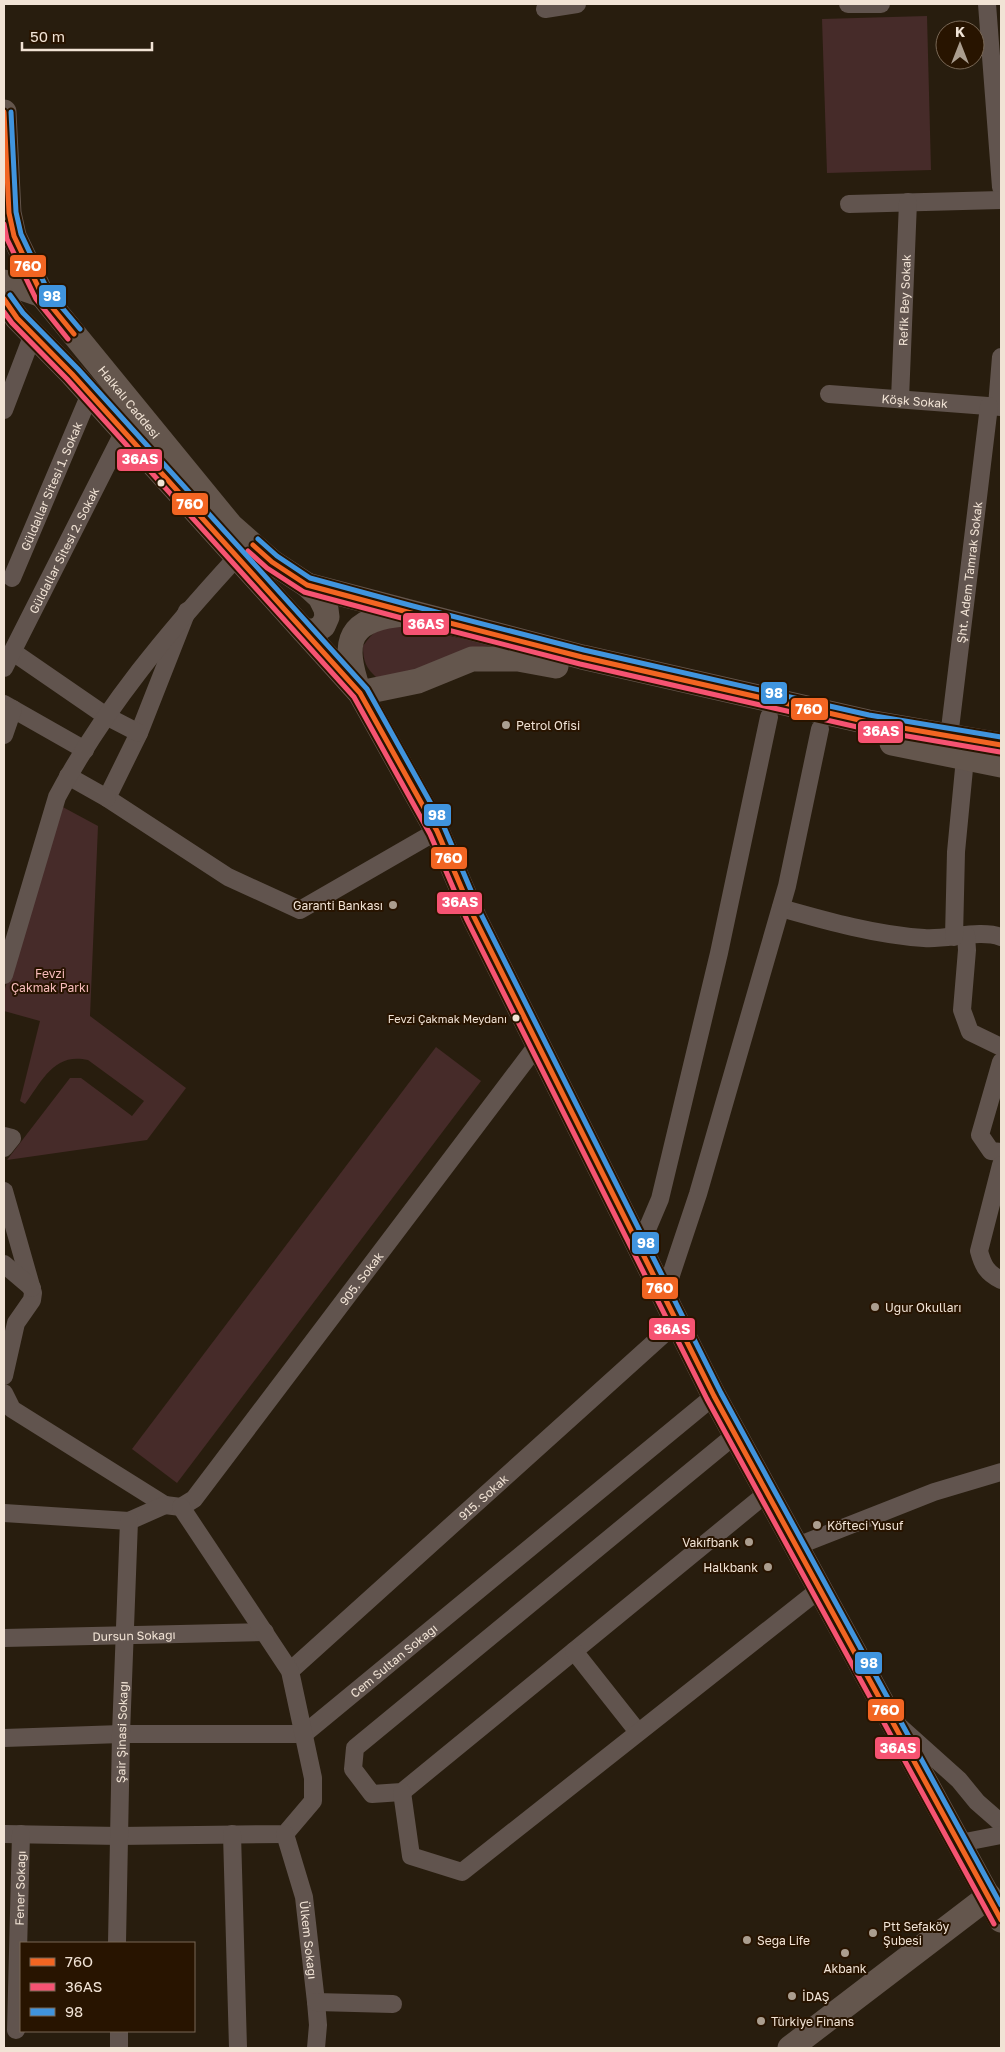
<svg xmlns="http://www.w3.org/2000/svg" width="1005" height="2052" font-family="'Golos Text',sans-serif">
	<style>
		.green { fill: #462b29 }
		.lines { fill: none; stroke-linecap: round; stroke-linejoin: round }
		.street { stroke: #61544e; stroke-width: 18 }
		.secondary { stroke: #64564d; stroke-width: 25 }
		.bus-1-casing { stroke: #281400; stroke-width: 9 }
		.bus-2-casing { stroke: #281400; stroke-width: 9 }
		.bus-3-casing { stroke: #281400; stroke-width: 9 }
		.bus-1 { stroke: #f26522; stroke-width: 5 }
		.bus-2 { stroke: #f65372; stroke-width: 5 }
		.bus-3 { stroke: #4094de; stroke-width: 5 }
		.bus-dot { fill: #f1e3d5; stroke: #281400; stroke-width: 2 }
		.poi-dot { fill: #ab9e8f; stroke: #281400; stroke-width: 2 }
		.labels { text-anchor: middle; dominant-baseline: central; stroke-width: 4; stroke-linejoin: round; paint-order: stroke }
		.bus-label { font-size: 11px; fill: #f1e3d5; stroke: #281400; text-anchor: end }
		.street-label { font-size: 12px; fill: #f1e3d5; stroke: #281400 }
		.poi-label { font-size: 12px; fill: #f1e3d5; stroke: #281400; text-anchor: start }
		.park-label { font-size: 12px; fill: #f7bbba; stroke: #281400 }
		.line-badge { stroke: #281400; stroke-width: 2 }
		.badge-label { font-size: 14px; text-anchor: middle; font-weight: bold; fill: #fff }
	</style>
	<rect width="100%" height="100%" fill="#281d0e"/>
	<g class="green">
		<path d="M927,16L931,170L827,173L822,19Z"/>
		<path d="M402,626L493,645L468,650L430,667L377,678C366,668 363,661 363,646C377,627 379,628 402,626Z"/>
		<path d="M59,805L98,826L90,1016L186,1088L147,1140L7,1160L70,1078H81L132,1116L144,1101L88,1060C54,1052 42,1081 25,1104L20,1101L40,1021L4,1011V992Z"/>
		<path d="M436,1047L481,1081L177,1483L132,1449Z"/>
	</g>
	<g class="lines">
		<g class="street">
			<path d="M848,4H881"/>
			<path d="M987,4L1001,187"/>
			<path d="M545,9L577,4"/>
			<path d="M849,204L1001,200"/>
			<path id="s1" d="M829,394L1001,407"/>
			<path id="s2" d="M900,399L908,202"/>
			<path d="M997,406L1001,357"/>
			<path d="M4,410L33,334"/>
			<path id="s3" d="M12,578L90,394"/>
			<path d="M187,611L139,733L107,798L228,877L300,910L437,831"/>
			<path d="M13,652L106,716L139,733"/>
			<path id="s4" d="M4,668L124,431"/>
			<path d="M4,704L85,750"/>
			<path d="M4,735L13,709"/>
			<path id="s5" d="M949,737L989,406"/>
			<path d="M68,776L107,798"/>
			<path d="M781,908C827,921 876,935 924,938C948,940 979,929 1001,937"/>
			<path d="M966,935L967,950L962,1010L970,1032L1001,1047"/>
			<path d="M954,937L956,852L966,748"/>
			<path d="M4,975L57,797C104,708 169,631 237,557"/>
			<path d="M1001,1062L980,1135L991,1151L1001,1152"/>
			<path d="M4,1136L12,1138L4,1148"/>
			<path d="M1001,1165L979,1251C983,1266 987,1273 1001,1280"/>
			<path d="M4,1191L33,1293L32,1300L16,1323L4,1376"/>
			<path d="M640,1246L660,1199L719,953L769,717"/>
			<path d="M4,1264L32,1288"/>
			<path d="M664,1296L698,1194L787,886L820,729"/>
			<path d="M4,1393L12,1409L165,1505L181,1507"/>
			<path d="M735,1435L355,1748L353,1769L372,1794L402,1792L767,1493"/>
			<path id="s6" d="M181,1507L194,1499L538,1044"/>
			<path d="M4,1513L129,1521L165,1505"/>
			<path d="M797,1546L934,1492L1001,1472"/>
			<path id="s7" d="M4,1638L265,1632"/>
			<path d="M574,1651L638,1732"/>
			<path id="s8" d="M290,1671L677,1322"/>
			<path d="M901,1728L959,1780L977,1802L1001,1823"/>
			<path id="s9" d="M4,1738L121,1734H304L714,1396"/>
			<path d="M402,1792L411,1856L462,1872L820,1589"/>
			<path d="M4,1834L119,1836L285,1834L313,1801V1778L290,1671L181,1507"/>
			<path d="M232,1834L238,2048"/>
			<path id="s10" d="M285,1834L304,1897L316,2002L318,2025L316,2048"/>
			<path d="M960,1843L1001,1835"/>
			<path id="s11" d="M117,1943L121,1734L129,1521"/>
			<path d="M316,2002L393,2004"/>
			<path id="s12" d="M16,2030L21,1834"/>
			<path d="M119,2031V2048"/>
		</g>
		<g class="secondary">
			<path id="s13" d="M4,112L9,213L14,236L42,295L231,526L272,562L307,585L320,597L326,609L327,617L323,626L315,631H304"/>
			<path d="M4,282L42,295"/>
			<path d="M4,299L17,318L72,374L360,693L437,831L474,917L714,1396L1001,1920"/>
			<path d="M307,585L582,657L868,722L1001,745"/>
			<path d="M358,689C341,640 349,619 403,614"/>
			<path d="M360,693L418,681L472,659H518L556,666"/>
			<path d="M892,743L1001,765"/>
			<path d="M790,2048L989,1896"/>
		</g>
		<defs>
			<g id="bus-1">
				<path d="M4,112L9,213L14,236L42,295L74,334"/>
				<path d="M4,299L17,318L72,374L360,693L437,831L474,917L714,1396L1001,1920"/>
				<path d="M253,545L272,562L307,585L411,613L582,657L868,722L1001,745"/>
			</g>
			<g id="bus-2">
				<path d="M4,224L7,239L36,299L68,339"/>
				<path d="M4,312L12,323L67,379L354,697L430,834L467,920L707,1399L994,1924"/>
				<path d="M248,551L267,568L304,592L409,620L580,664L866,729L1000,752"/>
			</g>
			<g id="bus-3">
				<path d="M11,112L16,212L21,234L48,291L80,329"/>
				<path d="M10,295L23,313L78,369L367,689L444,827L481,914L721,1393L1001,1905"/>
				<path d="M258,539L277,556L310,578L413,606L584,650L869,715L1001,737"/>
			</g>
		</defs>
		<use href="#bus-1" class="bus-1-casing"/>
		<use href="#bus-2" class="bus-2-casing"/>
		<use href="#bus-3" class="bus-3-casing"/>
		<use href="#bus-1" class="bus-1"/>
		<use href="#bus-2" class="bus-2"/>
		<use href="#bus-3" class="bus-3"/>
	</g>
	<g class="bus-dot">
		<circle cx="161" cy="483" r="4.5"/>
		<circle cx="516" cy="1018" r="4.5"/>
	</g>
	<g class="poi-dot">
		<circle cx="506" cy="725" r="5"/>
		<circle cx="393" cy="905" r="5"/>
		<circle cx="875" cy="1307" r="5"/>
		<circle cx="817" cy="1525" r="5"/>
		<circle cx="749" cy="1542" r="5"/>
		<circle cx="768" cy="1567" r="5"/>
		<circle cx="873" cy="1933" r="5"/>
		<circle cx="747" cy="1940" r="5"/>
		<circle cx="845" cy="1953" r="5"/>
		<circle cx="792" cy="1996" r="5"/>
		<circle cx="761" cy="2021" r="5"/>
	</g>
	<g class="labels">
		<g class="bus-label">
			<text x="507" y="1018">Fevzi Çakmak Meydanı</text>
		</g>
		<g class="street-label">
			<text stroke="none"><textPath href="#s2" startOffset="99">Refik Bey Sokak</textPath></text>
			<text stroke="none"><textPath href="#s1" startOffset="86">Köşk Sokak</textPath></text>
			<text stroke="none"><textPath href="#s13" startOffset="328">Halkalı Caddesi</textPath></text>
			<text stroke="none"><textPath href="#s3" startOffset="100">Güldallar Sitesi 1. Sokak</textPath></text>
			<text stroke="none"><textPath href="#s4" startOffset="132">Güldallar Sitesi 2. Sokak</textPath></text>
			<text stroke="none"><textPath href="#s5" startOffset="166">Şht. Adem Tamrak Sokak</textPath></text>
			<text stroke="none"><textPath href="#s6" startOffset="292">905. Sokak</textPath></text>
			<text stroke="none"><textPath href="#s8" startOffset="260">915. Sokak</textPath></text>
			<text stroke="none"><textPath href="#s7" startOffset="130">Dursun Sokağı</textPath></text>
			<text stroke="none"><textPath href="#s9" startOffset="416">Cem Sultan Sokağı</textPath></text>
			<text stroke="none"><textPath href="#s11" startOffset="211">Şair Şinasi Sokağı</textPath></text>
			<text stroke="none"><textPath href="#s12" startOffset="142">Fener Sokağı</textPath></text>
			<text stroke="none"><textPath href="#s10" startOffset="109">Ülkem Sokağı</textPath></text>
		</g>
		<g class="poi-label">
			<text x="516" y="725">Petrol Ofisi</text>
			<text x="383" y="905" text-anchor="end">Garanti Bankası</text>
			<text x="885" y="1307">Uğur Okulları</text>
			<text x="827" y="1525">Köfteci Yusuf</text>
			<text x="739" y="1542" text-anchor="end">Vakıfbank</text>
			<text x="758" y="1567" text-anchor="end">Halkbank</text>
			<text x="883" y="1926">Ptt Sefaköy<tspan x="883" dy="14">Şubesi</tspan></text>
			<text x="757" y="1940">Sega Life</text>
			<text x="845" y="1968" text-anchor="middle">Akbank</text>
			<text x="802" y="1996">İDAŞ</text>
			<text x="771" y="2021">Türkiye Finans</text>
		</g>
		<g class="park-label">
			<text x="50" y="973">Fevzi<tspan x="50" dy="14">Çakmak Parkı</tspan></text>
		</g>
	</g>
	<g class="line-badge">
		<rect x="9" y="254" width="38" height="24" rx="5" fill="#f26522"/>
		<rect x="38" y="284" width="29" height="24" rx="5" fill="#4094de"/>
		<rect x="116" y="448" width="47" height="24" rx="5" fill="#f65372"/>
		<rect x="171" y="492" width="38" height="24" rx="5" fill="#f26522"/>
		<rect x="402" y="612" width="48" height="24" rx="5" fill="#f65372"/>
		<rect x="760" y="681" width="28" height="24" rx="5" fill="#4094de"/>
		<rect x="790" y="697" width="39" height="24" rx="5" fill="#f26522"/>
		<rect x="857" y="720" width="47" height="24" rx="5" fill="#f65372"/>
		<rect x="423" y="803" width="29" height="24" rx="5" fill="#4094de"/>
		<rect x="430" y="846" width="38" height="24" rx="5" fill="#f26522"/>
		<rect x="436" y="891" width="47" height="24" rx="5" fill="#f65372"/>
		<rect x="631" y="1231" width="29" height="24" rx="5" fill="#4094de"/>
		<rect x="641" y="1276" width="38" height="24" rx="5" fill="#f26522"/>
		<rect x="648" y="1317" width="48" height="24" rx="5" fill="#f65372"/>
		<rect x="854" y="1651" width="29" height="24" rx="5" fill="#4094de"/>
		<rect x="867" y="1698" width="38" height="24" rx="5" fill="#f26522"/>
		<rect x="874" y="1736" width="47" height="24" rx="5" fill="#f65372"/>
	</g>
	<g class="badge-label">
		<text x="28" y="271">76O</text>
		<text x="52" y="301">98</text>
		<text x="140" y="464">36AS</text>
		<text x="190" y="509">76O</text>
		<text x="426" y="629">36AS</text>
		<text x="774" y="698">98</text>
		<text x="809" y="714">76O</text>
		<text x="881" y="736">36AS</text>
		<text x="437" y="820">98</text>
		<text x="449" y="863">76O</text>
		<text x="460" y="907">36AS</text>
		<text x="646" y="1248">98</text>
		<text x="660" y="1293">76O</text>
		<text x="672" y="1334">36AS</text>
		<text x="869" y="1668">98</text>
		<text x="886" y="1715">76O</text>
		<text x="898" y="1753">36AS</text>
	</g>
	<rect width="1005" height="2052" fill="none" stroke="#f1e3d5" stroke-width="10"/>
	<rect x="20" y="1942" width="175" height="90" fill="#281400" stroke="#786755"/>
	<rect x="30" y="1958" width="25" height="8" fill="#f26522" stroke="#786755"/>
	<text x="65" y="1967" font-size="15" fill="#f1e3d5">76O</text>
	<rect x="30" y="1983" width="25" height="8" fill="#f65372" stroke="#786755"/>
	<text x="65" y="1992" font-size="15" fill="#f1e3d5">36AS</text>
	<rect x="30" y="2008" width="25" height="8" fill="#4094de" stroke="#786755"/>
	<text x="65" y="2017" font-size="15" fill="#f1e3d5">98</text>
	<g transform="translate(960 45)"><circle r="24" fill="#281400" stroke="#786755"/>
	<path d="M0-4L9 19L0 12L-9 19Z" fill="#ab9e8f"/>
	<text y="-8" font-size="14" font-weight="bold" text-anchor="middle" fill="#f1e3d5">K</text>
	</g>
	<path d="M22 42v8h130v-8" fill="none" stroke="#f1e3d5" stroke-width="2.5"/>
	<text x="30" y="42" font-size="15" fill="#f1e3d5" stroke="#281400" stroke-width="4" paint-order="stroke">50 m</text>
</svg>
